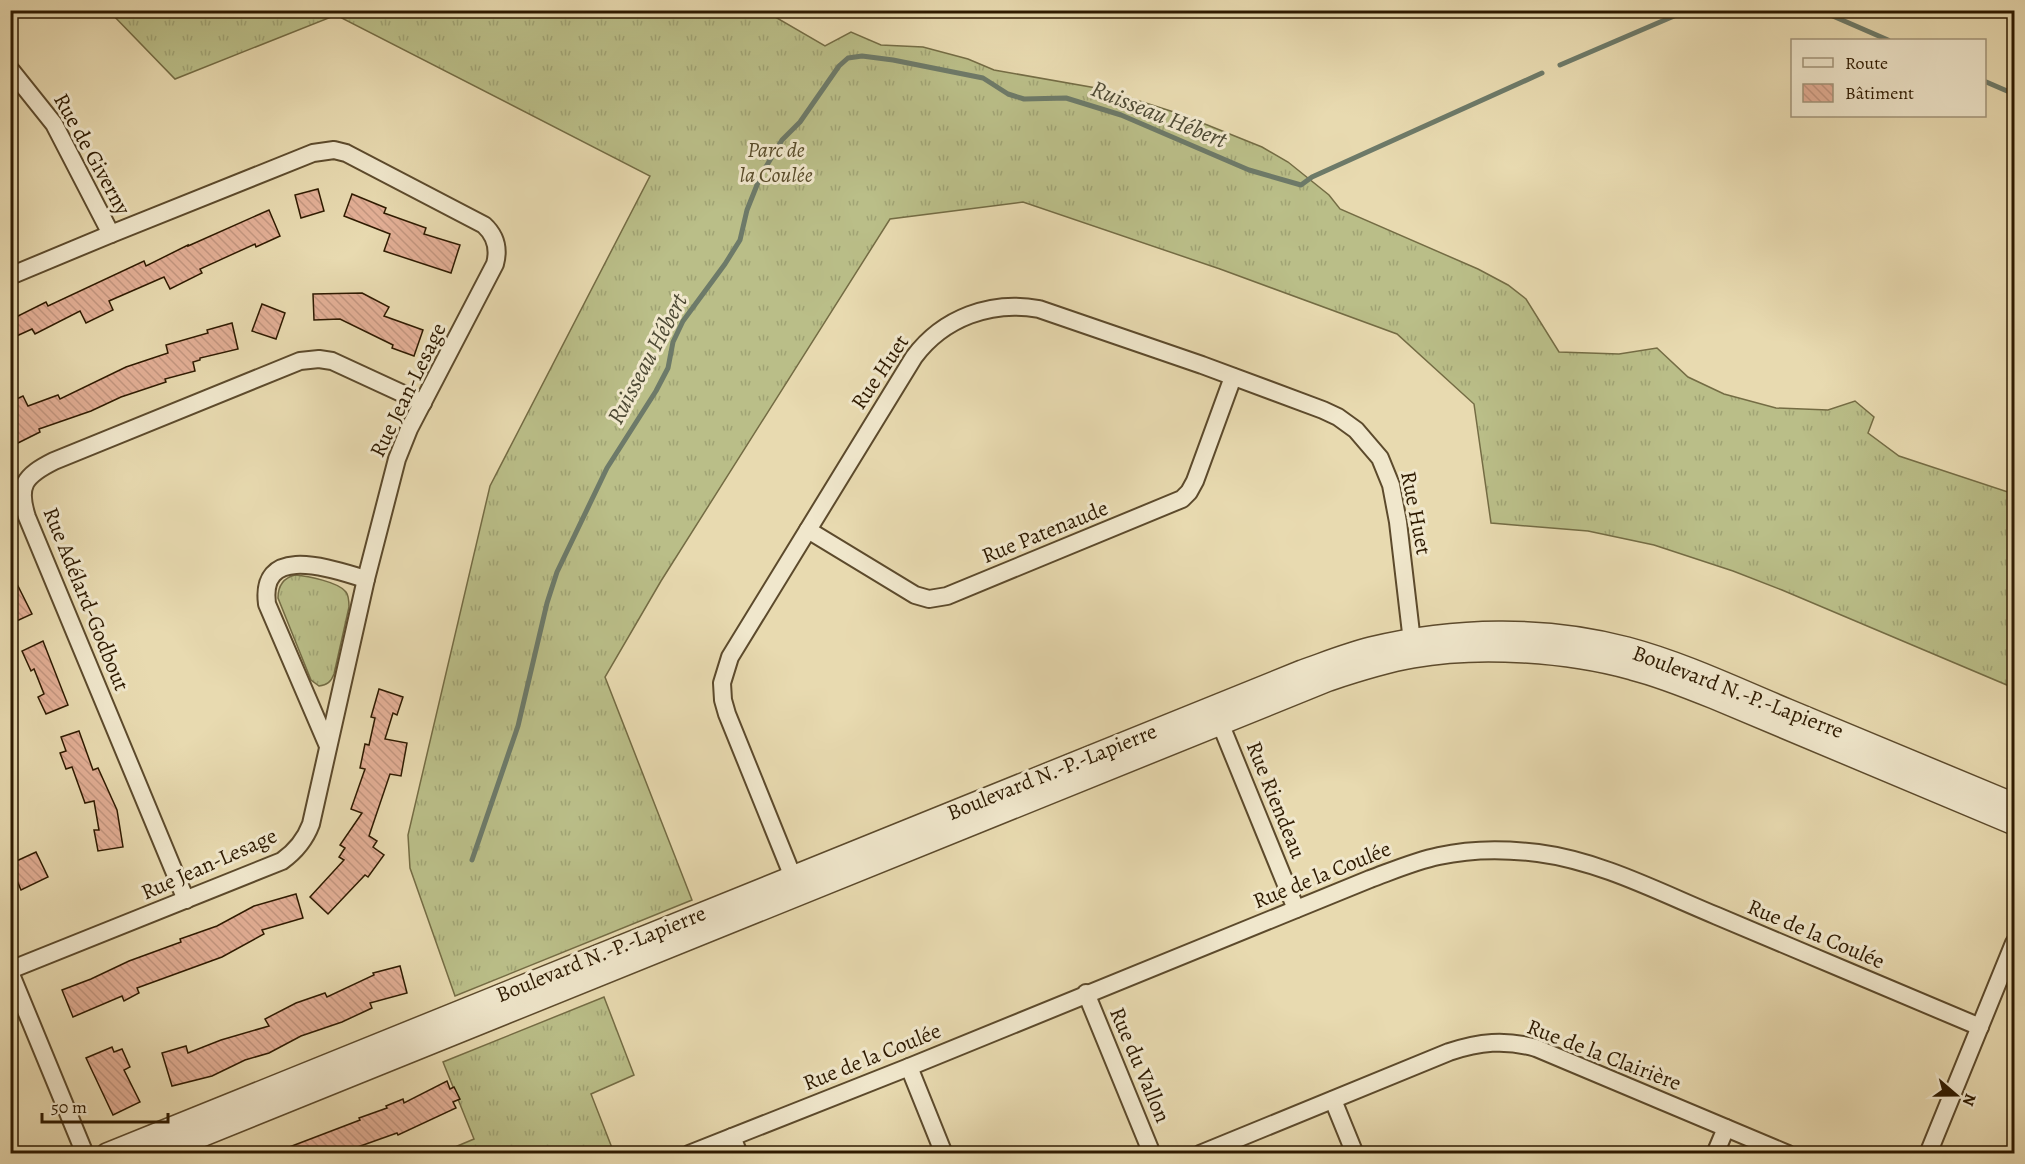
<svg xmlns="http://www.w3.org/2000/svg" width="2025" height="1164" font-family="Alegreya,serif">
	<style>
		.grass { fill: url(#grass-tufts); stroke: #746c44; stroke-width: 1.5 }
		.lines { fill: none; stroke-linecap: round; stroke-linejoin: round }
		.stream { stroke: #6d7a69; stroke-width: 5 }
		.building { fill: url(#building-back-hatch); stroke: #2e1a00; stroke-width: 1.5 }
		.minor-casing { stroke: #5c4a2c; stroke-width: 20 }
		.tertiary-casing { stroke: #5c4a2c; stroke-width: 24 }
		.minor { stroke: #f0e7cc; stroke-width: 16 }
		.tertiary { stroke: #f0e7cc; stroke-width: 21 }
		.labels { text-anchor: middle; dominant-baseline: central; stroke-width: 6; stroke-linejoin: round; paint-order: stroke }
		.park-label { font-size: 22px; font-style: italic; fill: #584b29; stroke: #f0e7cc }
		.street-label { font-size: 22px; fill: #2e1a00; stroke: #f0e7cc }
		.water-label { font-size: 24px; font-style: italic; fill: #4e4a35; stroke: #f0e7cc }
	</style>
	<defs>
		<pattern id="grass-tufts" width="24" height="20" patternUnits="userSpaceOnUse" patternTransform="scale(1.5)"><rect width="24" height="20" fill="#babe88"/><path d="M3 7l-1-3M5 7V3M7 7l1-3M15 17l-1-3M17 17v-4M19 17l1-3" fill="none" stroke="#a0a374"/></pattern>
		<pattern id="building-back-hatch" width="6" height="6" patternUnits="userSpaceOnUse" patternTransform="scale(1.5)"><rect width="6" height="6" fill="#e3af96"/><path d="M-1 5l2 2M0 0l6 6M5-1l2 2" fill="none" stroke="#c39680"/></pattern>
	</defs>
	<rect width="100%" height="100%" fill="#e8dab0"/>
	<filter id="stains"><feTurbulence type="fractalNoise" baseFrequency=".00333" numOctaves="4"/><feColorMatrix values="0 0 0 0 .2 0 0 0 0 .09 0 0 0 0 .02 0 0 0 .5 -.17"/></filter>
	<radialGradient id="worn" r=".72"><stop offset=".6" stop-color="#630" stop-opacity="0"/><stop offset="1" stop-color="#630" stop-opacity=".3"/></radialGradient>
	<g class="grass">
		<path d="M109,11H765L825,46L851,32L881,45L923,47L968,59L994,70L1102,89L1180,114L1262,147L1288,162L1329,195L1340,209L1478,269L1508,285L1526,299L1559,352L1619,354L1657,348L1688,377L1724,394L1776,408L1828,410L1855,401L1874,417L1868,433L1899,456L2014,494V688L1782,590L1733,571L1654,545L1588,531L1491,523L1474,404L1397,334L1220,269L1023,202L890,219L661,581L605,677L692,900L455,996L410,868L408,835L490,486L650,176L336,15L175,79Z"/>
		<path d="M295,575C307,576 339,582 346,592C349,596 349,602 349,607L334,674C331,682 327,685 319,686L311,680L278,598C278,587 283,578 295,575Z"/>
		<path d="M604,997L634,1075L591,1094L614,1153H457L455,1147L474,1139L443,1062Z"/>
	</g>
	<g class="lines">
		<g class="stream">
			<path d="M1819,10L1888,40"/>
			<path d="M1560,65L1688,10"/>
			<path d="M1984,81L2014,94"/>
			<path d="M472,860L518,726L547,603L557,572L607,468L656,391L668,368L673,342L683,321L725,264L740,240L747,210L761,175L782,140L800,122L839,66L848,58L862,56L893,60L983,78L1008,94L1024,99L1066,98L1121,115L1249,170L1301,185L1312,177L1542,73"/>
		</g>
	</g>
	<g class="building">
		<path d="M318,189L324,211L301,218L295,195Z"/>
		<path d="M352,194L386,208L384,213L426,228L424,234L460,245L451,273L384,251L390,234L344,216Z"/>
		<path d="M269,210L280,236L256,247L255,244L200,269L202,273L170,289L164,277L109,301L113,310L86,323L80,311L35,334L32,329L10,339V320L46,302L48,306L144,261L146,266L188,245V246Z"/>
		<path d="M362,293L389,307L384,316L423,330L414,356L392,348L393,345L340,319L314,320L313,294Z"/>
		<path d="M262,304L285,313L276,339L252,331Z"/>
		<path d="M232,323L238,349L200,358V360L193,362L195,371L165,379L166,382L121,397L91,411L39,429L40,432L10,447V402L23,396L28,406L58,395L60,399L126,367L168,353L166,345L208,333L207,330Z"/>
		<path d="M10,570L32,614L10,624Z"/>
		<path d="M43,641L68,705L46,714L38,697L44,694L34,669L31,671L22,651Z"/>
		<path d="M379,689L403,697L397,715L393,713L385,739L407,743L401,776L390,774L369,836L377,841L373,847L384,855L368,877L365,875L328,914L310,897L344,860L339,857L345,848L340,845L362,813L351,809L365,769L360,768L365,744L369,745L375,718L371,717Z"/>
		<path d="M79,731L93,770L98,768L117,810L123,847L98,851L94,830H99L94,801L85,803L72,767L66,769L60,753L66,751L61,737Z"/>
		<path d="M36,852L48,877L21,890L10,864Z"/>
		<path d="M296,894L303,918L262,930L264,934L222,957L137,988L139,993L124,1001L122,996L73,1017L62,990L91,979L129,961L181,942L180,939L217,926L254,906Z"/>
		<path d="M400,966L407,993L370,1003L372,1008L342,1022L301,1036L269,1053L245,1060L212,1076L172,1086L162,1053L186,1046L188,1053L221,1040L269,1026L265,1019L296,1003L325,993L327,997L374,975L373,973Z"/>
		<path d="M112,1047L114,1052L122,1049L130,1067L124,1070L140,1102L113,1115L86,1058Z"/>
		<path d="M447,1081L450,1089L454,1087L460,1099L453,1102L456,1108L398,1135L397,1133L352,1149L353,1154H271L360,1120L359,1118L387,1108L386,1106L403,1099L404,1103Z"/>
	</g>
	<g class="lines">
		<defs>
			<g id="minor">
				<path d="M10,69L54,124L111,234"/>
				<path d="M10,276L111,234L313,153L334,150L346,153L484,225C496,236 499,249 495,264L409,429L397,459L366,579L311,824C305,840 296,851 282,861L10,970"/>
				<path d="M808,530L915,595L929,599L947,596L1182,499L1189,492L1195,481L1233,377"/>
				<path d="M1216,713L1296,909"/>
				<path d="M328,746L267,604C259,542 334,570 366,579"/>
				<path d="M797,887L727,714L723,700L722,683L730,657L914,357C943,318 991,300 1039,309L1202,365L1323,410L1338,417L1356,430L1380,458L1391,485L1398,522L1413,650"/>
				<path d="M186,900L27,517C17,486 24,476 54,461L300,361L319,359L332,361L423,403"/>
				<path d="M10,972L85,1154"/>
				<path d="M1086,993L1152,1154"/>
				<path d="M909,1067L944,1154"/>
				<path d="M1333,1100L1355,1154"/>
				<path d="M732,1137L739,1154"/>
				<path d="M689,1154L909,1067L1370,879C1392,871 1415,861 1439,856C1470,849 1506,849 1538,853C1600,861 1659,892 1717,916C1805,953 1892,990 1980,1027"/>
				<path d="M1200,1154L1449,1052C1479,1042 1505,1039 1536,1048L1788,1154"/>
				<path d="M1715,1154L1726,1128"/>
				<path d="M1928,1154L2014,943"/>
			</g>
			<g id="tertiary">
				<path d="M107,1154L1302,671C1325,663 1347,654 1371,648C1453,628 1545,626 1627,648C1683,663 1735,688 1788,710C1864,741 1939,773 2014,804"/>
				<path d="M157,1154L1329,680C1356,671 1384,662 1413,657C1478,645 1568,651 1632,669C1660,676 1687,687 1714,698L2014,824"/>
			</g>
		</defs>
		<use href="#minor" class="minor-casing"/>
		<use href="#tertiary" class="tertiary-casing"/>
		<use href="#minor" class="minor"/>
		<use href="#tertiary" class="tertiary"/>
	</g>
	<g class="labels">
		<g class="park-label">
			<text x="776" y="150">Parc de<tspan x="776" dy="25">la Coulée</tspan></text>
		</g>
		<g class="street-label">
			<text transform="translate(92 154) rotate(61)">Rue de Giverny</text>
			<text transform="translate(880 372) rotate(-56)">Rue Huet</text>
			<text transform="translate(408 390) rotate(-64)">Rue Jean-Lesage</text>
			<text transform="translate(1416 513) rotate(79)">Rue Huet</text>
			<text transform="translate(1045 532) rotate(-22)">Rue Patenaude</text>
			<text transform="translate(86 599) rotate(68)">Rue Adélard-Godbout</text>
			<text transform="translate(1738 692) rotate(21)">Boulevard N.-P.-Lapierre</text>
			<text transform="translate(1052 772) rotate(-22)">Boulevard N.-P.-Lapierre</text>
			<text transform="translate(1276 800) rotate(68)">Rue Riendeau</text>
			<text transform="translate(209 864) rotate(-24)">Rue Jean-Lesage</text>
			<text transform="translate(1322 875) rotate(-22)">Rue de la Coulée</text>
			<text transform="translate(1816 934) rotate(23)">Rue de la Coulée</text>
			<text transform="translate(601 954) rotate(-22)">Boulevard N.-P.-Lapierre</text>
			<text transform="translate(1604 1055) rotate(21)">Rue de la Clairière</text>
			<text transform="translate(872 1057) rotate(-22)">Rue de la Coulée</text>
			<text transform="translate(1140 1065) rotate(67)">Rue du Vallon</text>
		</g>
		<g class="water-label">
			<text transform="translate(1159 114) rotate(22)">Ruisseau Hébert</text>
			<text transform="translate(647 359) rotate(-62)">Ruisseau Hébert</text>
		</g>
	</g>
	<rect width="2025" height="1164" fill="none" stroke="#e8dab0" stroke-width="36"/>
	<rect x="12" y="12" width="2001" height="1140" fill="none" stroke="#2e1a00" stroke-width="3"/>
	<rect x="18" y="18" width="1989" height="1128" fill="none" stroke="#2e1a00" stroke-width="1.5"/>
	<rect x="1791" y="39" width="195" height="78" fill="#f0e7cc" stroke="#a2957a" stroke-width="1.5"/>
	<rect x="1803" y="58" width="30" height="9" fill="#f0e7cc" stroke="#a2957a" stroke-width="1.5"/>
	<text x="1845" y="69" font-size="18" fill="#2e1a00">Route</text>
	<rect x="1803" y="84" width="30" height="18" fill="url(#building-back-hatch)" stroke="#a2957a" stroke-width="1.5"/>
	<text x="1845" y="99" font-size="18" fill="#2e1a00">Bâtiment</text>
	<g transform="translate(1956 1095) rotate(110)" stroke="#f0e7cc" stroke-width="4.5" paint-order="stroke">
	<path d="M0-4.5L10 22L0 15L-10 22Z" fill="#2e1a00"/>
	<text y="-9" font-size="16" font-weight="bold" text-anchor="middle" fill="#2e1a00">N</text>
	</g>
	<path d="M42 1113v9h126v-9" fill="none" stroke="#2e1a00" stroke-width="3"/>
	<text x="51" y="1113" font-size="18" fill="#2e1a00" stroke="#f0e7cc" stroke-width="4.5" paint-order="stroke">50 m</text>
	<rect width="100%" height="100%" filter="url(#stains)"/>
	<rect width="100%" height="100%" fill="url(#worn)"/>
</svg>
